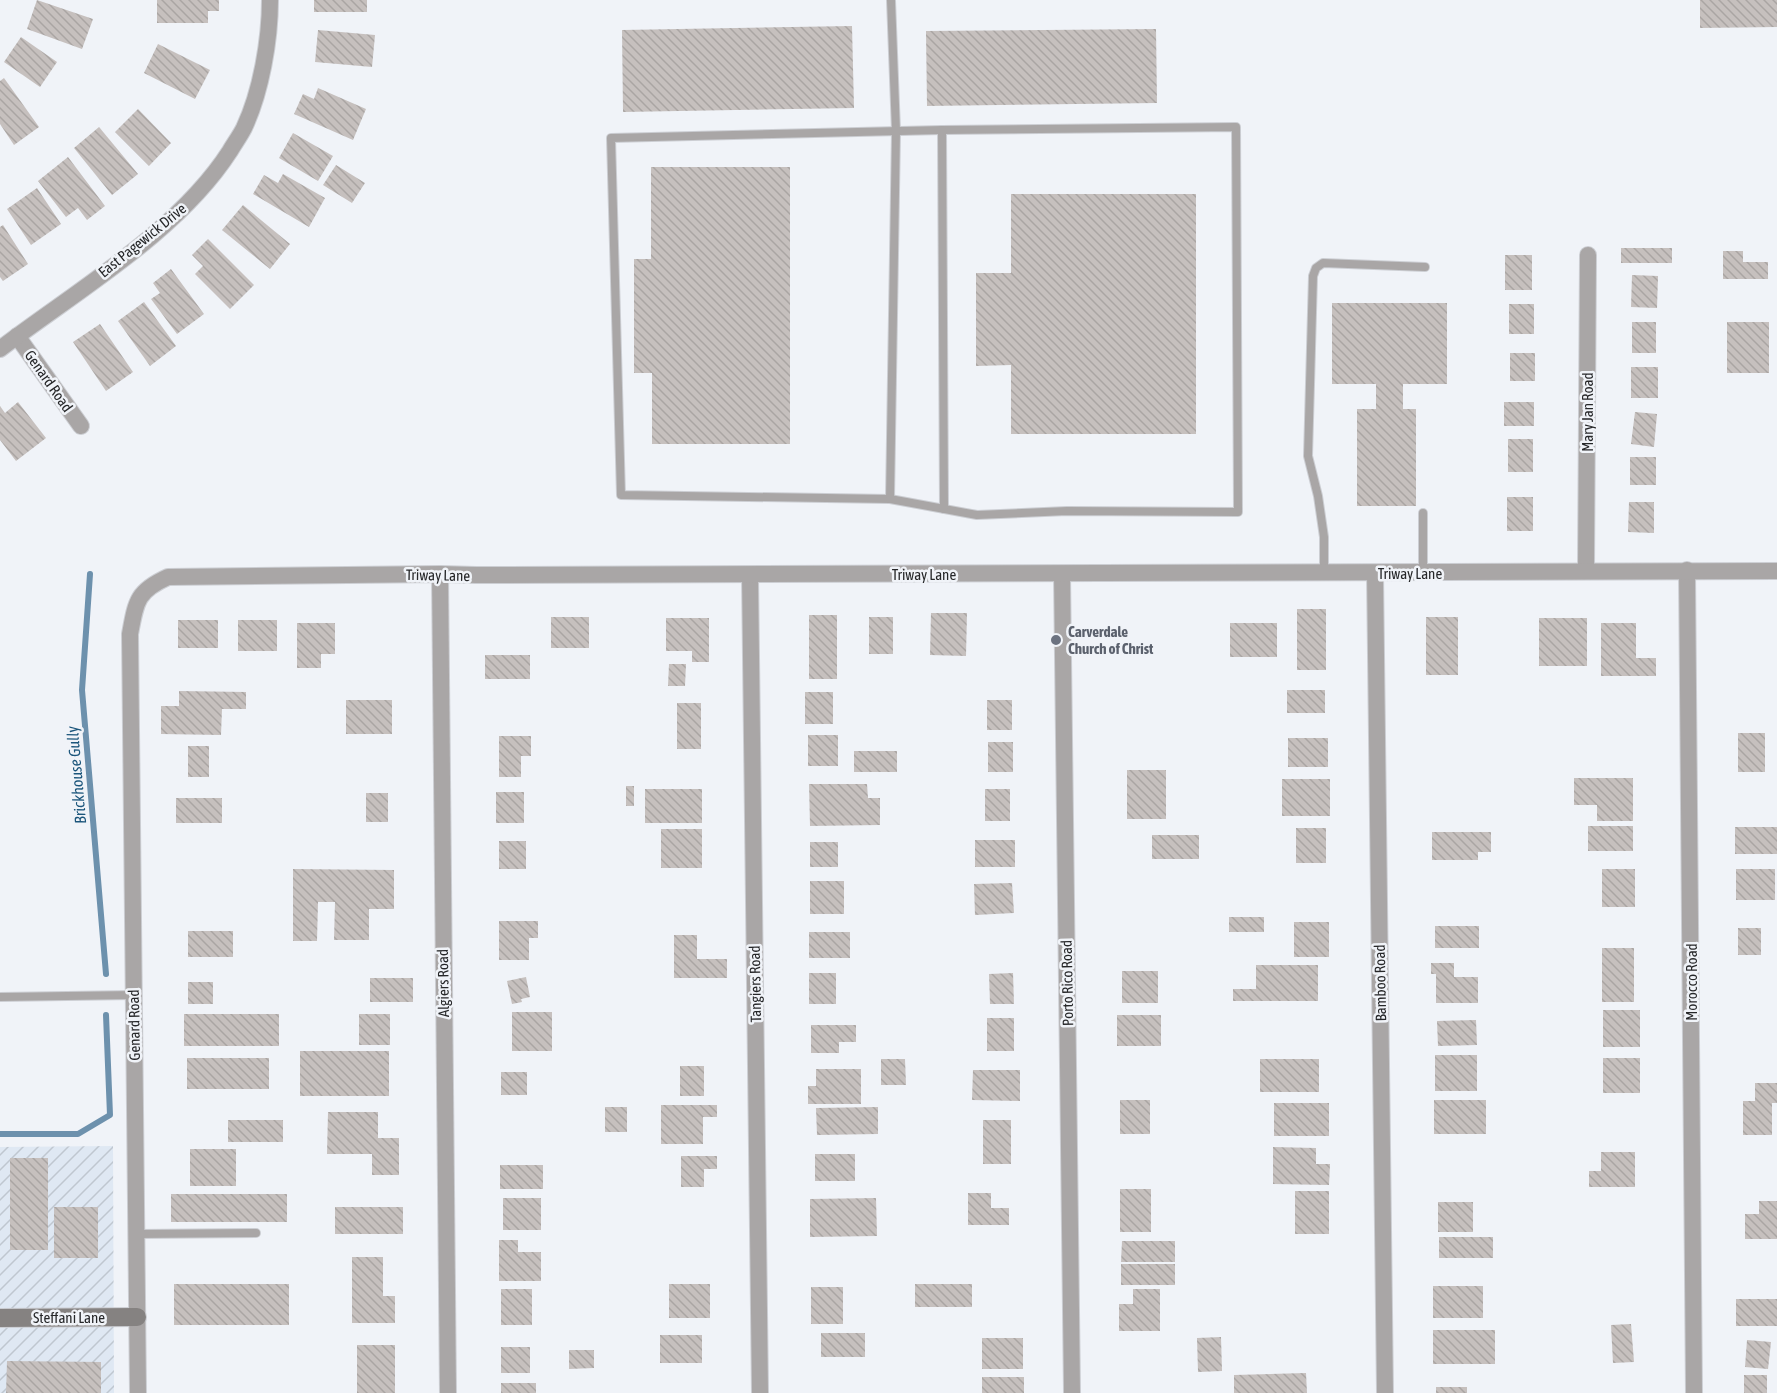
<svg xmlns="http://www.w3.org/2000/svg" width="1777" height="1393" font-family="'Asap Condensed',sans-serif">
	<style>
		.industrial { fill: url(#industrial-furrows) }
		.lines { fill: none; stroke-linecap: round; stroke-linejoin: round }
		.stream { stroke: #6d91ad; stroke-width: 6 }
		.building { fill: url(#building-back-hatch) }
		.lane-casing { stroke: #ccced3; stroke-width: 10 }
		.street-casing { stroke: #ccced3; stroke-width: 18 }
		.secondary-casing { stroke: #ccced3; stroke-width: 20 }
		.lane { stroke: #a9a6a6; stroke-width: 8 }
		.street { stroke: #a9a6a6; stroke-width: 16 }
		.secondary { stroke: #858281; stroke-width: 18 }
		.worship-dot { fill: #6b7280; stroke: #f0f3f8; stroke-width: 2 }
		.labels { text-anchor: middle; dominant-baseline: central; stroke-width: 5; stroke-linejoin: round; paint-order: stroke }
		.street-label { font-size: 15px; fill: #262729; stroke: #f0f3f8 }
		.worship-label { font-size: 15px; font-weight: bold; fill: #5b616d; stroke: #f0f3f8; text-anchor: start }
		.water-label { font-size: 16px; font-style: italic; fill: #1b557b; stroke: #f0f3f8 }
	</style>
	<defs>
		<pattern id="industrial-furrows" width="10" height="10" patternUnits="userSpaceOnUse" patternTransform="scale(1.5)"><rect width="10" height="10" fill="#dfe8f3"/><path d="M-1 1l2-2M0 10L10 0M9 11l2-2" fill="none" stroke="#bfc7d0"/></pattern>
		<pattern id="building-back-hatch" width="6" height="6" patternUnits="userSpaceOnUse" patternTransform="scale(1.5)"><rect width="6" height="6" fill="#c6c0be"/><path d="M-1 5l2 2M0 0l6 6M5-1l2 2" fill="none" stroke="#aaa5a3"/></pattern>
	</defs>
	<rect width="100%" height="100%" fill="#f0f3f8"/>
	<path class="industrial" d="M113,1146L114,1393H0V1147Z"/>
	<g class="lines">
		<g class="stream">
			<path d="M90,574L82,690L106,974"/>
			<path d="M0,1134H78L110,1115L106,1015"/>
		</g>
	</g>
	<g class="building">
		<path d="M37,0L93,19L82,49L27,29Z"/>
		<path d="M157,0H219V11H208V23H157Z"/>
		<rect x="314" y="0" width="53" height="12"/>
		<path d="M1700,0H1777V27L1700,28Z"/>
		<path d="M852,26L854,108L623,112L622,30Z"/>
		<path d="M1156,29L1157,103L927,106L926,31Z"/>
		<path d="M318,30L375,35L372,67L315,62Z"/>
		<path d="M21,37L57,62L40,87L4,62Z"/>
		<path d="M158,44L210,70L195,99L144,73Z"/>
		<path d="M4,78L39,127L14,145L0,124V81Z"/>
		<path d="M318,88L366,109L353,140L294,114L303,94L314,99Z"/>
		<path d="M138,109L171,143L149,166L115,132Z"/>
		<path d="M99,127L138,174L112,195L74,148Z"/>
		<path d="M293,133L333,156L318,181L279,158Z"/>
		<path d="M68,157L105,206L87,220L78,208L66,217L38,181Z"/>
		<path d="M336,165L365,183L352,203L323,185Z"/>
		<path d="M651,167H790V444H652V373H634V259H651Z"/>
		<path d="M283,174L325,198L309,227L253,194L264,175L278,183Z"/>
		<path d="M37,188L61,224L31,245L7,209Z"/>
		<path d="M1011,194H1196V434H1011V365L976,366V273H1011Z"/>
		<path d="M243,205L290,244L270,269L222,230Z"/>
		<path d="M3,225L28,264L3,281L0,277V227Z"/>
		<path d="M208,239L254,285L230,309L195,274L203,266L192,255Z"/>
		<rect x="1621" y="248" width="51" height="15"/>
		<path d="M1723,251H1743V262H1768V279H1723Z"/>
		<rect x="1505" y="255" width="27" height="35"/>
		<path d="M171,269L204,314L177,334L151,299L160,293L153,283Z"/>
		<path d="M1632,275L1658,276L1657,308L1631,307Z"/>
		<path d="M144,302L176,346L150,366L118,321Z"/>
		<path d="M1332,303H1447V384H1403V409H1416V506H1357V409H1376V384H1332Z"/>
		<rect x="1509" y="304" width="25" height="30"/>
		<rect x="1632" y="322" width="24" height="31"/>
		<rect x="1727" y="322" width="42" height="51"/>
		<path d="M100,324L133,372L106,391L73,342Z"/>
		<rect x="1510" y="353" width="25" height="28"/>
		<rect x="1631" y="367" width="27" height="31"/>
		<path d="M18,402L46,438L16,461L0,440V406L5,413Z"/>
		<rect x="1504" y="402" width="30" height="24"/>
		<path d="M1635,412L1657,414L1654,447L1631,444Z"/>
		<rect x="1508" y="439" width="25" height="33"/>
		<rect x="1630" y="457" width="26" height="28"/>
		<rect x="1507" y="497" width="26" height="34"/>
		<path d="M1629,502H1654V533L1628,532Z"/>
		<rect x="1297" y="609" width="29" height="61"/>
		<path d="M931,613H967L966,656L930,655Z"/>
		<rect x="809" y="615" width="28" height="64"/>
		<rect x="551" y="617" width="38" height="31"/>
		<rect x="869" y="617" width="24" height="37"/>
		<rect x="1426" y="617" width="32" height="58"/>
		<path d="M666,618H709V662H692V651H666Z"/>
		<rect x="1539" y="618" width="48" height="48"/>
		<rect x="178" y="620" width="40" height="28"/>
		<rect x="238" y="620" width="39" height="31"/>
		<path d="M297,623H335V654H321V668H297Z"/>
		<rect x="1230" y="623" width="47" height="34"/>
		<path d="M1601,623H1636V658H1656V676H1601Z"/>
		<rect x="485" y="655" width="45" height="24"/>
		<path d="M669,664H686L685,686H668Z"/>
		<rect x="1287" y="690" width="38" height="23"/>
		<path d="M179,691L246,692V709H222L221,735L161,734V706H179Z"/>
		<rect x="805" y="692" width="28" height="32"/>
		<rect x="346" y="700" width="46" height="34"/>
		<rect x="987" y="700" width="25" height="30"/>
		<rect x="677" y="703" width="24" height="46"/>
		<rect x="1738" y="733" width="27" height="39"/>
		<rect x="808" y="735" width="30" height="31"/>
		<path d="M499,736H531V756H521V777H499Z"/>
		<rect x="1288" y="738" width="40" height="29"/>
		<rect x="988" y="742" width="25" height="30"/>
		<rect x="188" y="746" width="21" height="31"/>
		<rect x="854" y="751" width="43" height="21"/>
		<rect x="1127" y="770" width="39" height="49"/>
		<path d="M1574,778H1633V821H1597V805H1574Z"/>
		<rect x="1282" y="779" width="48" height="37"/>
		<path d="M809,784H867L868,798H880V825L810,826Z"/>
		<rect x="626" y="786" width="8" height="20"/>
		<rect x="645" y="789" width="57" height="34"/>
		<rect x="985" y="789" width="25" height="32"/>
		<rect x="496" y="792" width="28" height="31"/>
		<rect x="366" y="793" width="22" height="29"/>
		<rect x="176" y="798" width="46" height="25"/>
		<rect x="1588" y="826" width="45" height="25"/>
		<rect x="1735" y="827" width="42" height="27"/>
		<rect x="1296" y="828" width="30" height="35"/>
		<rect x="661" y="829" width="41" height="39"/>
		<path d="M1432,832H1491V852H1478V860H1432Z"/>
		<rect x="1152" y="835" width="47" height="24"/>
		<rect x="975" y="840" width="40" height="27"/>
		<rect x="499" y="841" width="27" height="28"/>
		<rect x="810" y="842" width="28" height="25"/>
		<path d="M293,869L394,870V909H369V940H334L335,902H318L317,941H293Z"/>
		<rect x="1602" y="869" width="33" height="38"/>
		<rect x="1736" y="869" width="39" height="31"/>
		<rect x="810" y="881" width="34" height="33"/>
		<path d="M1012,883L1014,913L975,915L974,884Z"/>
		<rect x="1229" y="917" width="35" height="15"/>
		<path d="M499,921H538V938H529V960H499Z"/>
		<rect x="1294" y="922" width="35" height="35"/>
		<rect x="1435" y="926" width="44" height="22"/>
		<rect x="1738" y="928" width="23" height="27"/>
		<rect x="188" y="931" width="45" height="26"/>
		<rect x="809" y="932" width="41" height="26"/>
		<path d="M674,935H697V959H727V978H674Z"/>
		<rect x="1602" y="948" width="32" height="54"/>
		<path d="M1431,963H1454V977H1478V1003H1436V974H1431Z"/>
		<path d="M1256,965H1318V1001H1233V989H1256Z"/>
		<rect x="1122" y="971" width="36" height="32"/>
		<rect x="809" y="973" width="27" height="31"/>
		<path d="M1013,973L1014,1004H990L989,974Z"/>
		<path d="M526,977L530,997L521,999L522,1002L512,1004L507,981Z"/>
		<rect x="370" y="978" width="43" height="24"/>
		<rect x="188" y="982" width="25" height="22"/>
		<rect x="1603" y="1010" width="37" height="37"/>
		<rect x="512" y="1012" width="40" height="39"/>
		<rect x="184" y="1014" width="95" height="32"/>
		<rect x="359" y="1014" width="31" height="31"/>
		<rect x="1117" y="1015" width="44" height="31"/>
		<rect x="987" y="1018" width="27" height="33"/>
		<path d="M1476,1020L1477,1045L1438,1046L1437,1021Z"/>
		<path d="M811,1025H856V1042H839V1053H811Z"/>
		<rect x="300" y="1051" width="89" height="45"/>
		<rect x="1435" y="1055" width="42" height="36"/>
		<rect x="187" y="1058" width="82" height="31"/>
		<rect x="1603" y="1058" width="37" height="35"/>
		<path d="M881,1059H905L906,1085H881Z"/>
		<rect x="1260" y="1059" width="59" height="33"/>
		<rect x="680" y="1066" width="24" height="30"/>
		<path d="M816,1069H861V1104H808V1086H816Z"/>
		<path d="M973,1070H1020V1101L972,1100Z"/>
		<rect x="501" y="1072" width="26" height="23"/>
		<path d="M1755,1083H1777V1103H1772V1135H1743V1101H1755Z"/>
		<rect x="1120" y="1100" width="30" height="34"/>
		<rect x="1434" y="1100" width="52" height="34"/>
		<rect x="1274" y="1103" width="55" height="33"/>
		<path d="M661,1105H717V1117H703V1144H661Z"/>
		<rect x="605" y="1107" width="22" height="25"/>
		<path d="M878,1107V1134L817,1135L816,1108Z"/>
		<path d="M328,1112H378V1138H399V1175H372V1154H327Z"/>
		<rect x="228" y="1120" width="55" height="22"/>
		<rect x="983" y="1120" width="28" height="44"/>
		<path d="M1273,1147L1316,1148V1164H1330L1329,1185L1273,1184Z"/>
		<rect x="190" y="1149" width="46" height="37"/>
		<path d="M1601,1152H1635V1187H1589V1171H1601Z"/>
		<rect x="815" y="1154" width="40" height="27"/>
		<path d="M681,1156H717V1169H704V1187H681Z"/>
		<rect x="10" y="1158" width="38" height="92"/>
		<rect x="500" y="1165" width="43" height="24"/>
		<rect x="1120" y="1189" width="31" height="43"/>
		<rect x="1295" y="1191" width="34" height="43"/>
		<path d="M968,1193H991V1208H1009V1225H968Z"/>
		<rect x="171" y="1194" width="116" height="28"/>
		<rect x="503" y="1198" width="38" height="32"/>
		<path d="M876,1198L877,1236L810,1237V1199Z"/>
		<path d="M1759,1201H1777V1239H1745V1214H1759Z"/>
		<rect x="1438" y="1202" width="35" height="30"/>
		<rect x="54" y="1207" width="44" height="51"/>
		<rect x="335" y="1207" width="68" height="27"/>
		<rect x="1439" y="1237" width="54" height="21"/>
		<path d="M499,1240H518V1252H541V1281H499Z"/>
		<path d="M1122,1241H1175V1262H1121Z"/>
		<path d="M352,1257H383V1296H395V1323H352Z"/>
		<rect x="1121" y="1264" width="54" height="21"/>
		<rect x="174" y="1284" width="115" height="41"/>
		<rect x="669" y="1284" width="41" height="34"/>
		<rect x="915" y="1284" width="57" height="23"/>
		<rect x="1433" y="1286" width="50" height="32"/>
		<rect x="811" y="1287" width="32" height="37"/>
		<rect x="501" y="1289" width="31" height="36"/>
		<path d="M1133,1289H1160V1331H1119V1304H1133Z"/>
		<rect x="1736" y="1299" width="41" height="27"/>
		<path d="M1631,1324L1634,1362L1613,1363L1611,1325Z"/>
		<rect x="1433" y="1330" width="62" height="34"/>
		<rect x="821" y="1333" width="44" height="24"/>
		<rect x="660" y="1335" width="42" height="28"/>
		<path d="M1221,1337L1222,1371L1198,1372L1197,1338Z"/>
		<rect x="982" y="1338" width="41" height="31"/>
		<path d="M1747,1340L1771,1342L1768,1369L1745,1367Z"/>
		<rect x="357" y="1345" width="38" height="48"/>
		<rect x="501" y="1347" width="29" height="26"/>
		<path d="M569,1350H594V1368L569,1369Z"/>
		<path d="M7,1361L101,1362V1393H6Z"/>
		<path d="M1306,1373L1307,1393H1234V1375Z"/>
		<rect x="1744" y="1375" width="23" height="18"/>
		<rect x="982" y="1377" width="42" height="16"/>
		<rect x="501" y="1383" width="35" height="10"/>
		<rect x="1436" y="1387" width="31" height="6"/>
	</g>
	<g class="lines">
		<defs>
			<g id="lane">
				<path d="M1236,127L1238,512L1067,511L977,515L890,499L621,495L611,138L942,130Z"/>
				<path d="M942,130L944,509"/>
				<path d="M890,499L896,131L891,0"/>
				<path d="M1423,513V573"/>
				<path d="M1324,573V537L1318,496L1308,456L1313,276L1316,268L1323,263L1425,267"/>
				<path d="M0,997L134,995"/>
				<path d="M136,1234L256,1233"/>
			</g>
			<g id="street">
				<path d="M17,336L81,426"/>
				<path d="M0,349C76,291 178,232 230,151C234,144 240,136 244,128C261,92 270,40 270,0"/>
				<path d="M1586,570L1588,255"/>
				<path d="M1687,570L1694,1393"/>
				<path d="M1375,573L1385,1393"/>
				<path d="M440,574L448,1393"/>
				<path d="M1062,574L1072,1393"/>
				<path d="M750,575L760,1393"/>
				<path d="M138,1393L130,634C136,601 137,591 168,577L440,574L476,575L1777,571"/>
			</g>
			<path id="secondary" d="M0,1318L137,1317"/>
		</defs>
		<use href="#lane" class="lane-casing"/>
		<use href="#street" class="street-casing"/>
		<use href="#secondary" class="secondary-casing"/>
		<use href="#lane" class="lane"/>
		<use href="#street" class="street"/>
		<use href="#secondary" class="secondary"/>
	</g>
	<circle class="worship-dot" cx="1056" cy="640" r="6"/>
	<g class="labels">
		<g class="street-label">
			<text transform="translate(142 240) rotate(-39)">East Pagewick Drive</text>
			<text transform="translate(49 381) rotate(55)">Genard Road</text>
			<text transform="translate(1587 412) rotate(-90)">Mary Jan Road</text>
			<text x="1410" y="573">Triway Lane</text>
			<text x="924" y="574">Triway Lane</text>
			<text transform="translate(438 575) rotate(1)">Triway Lane</text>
			<text transform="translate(1691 982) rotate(-90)">Morocco Road</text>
			<text transform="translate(443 983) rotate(-91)">Algiers Road</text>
			<text transform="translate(1067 983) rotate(-91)">Porto Rico Road</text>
			<text transform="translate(1380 983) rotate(-91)">Bamboo Road</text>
			<text transform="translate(755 984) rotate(-91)">Tangiers Road</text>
			<text transform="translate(134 1025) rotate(-91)">Genard Road</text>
			<text x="69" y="1317">Steffani Lane</text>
		</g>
		<g class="worship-label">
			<text x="1068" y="631">Carverdale<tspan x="1068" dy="17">Church of Christ</tspan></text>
		</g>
		<g class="water-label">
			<text transform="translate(76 775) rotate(-95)">Brickhouse Gully</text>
		</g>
	</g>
</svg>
